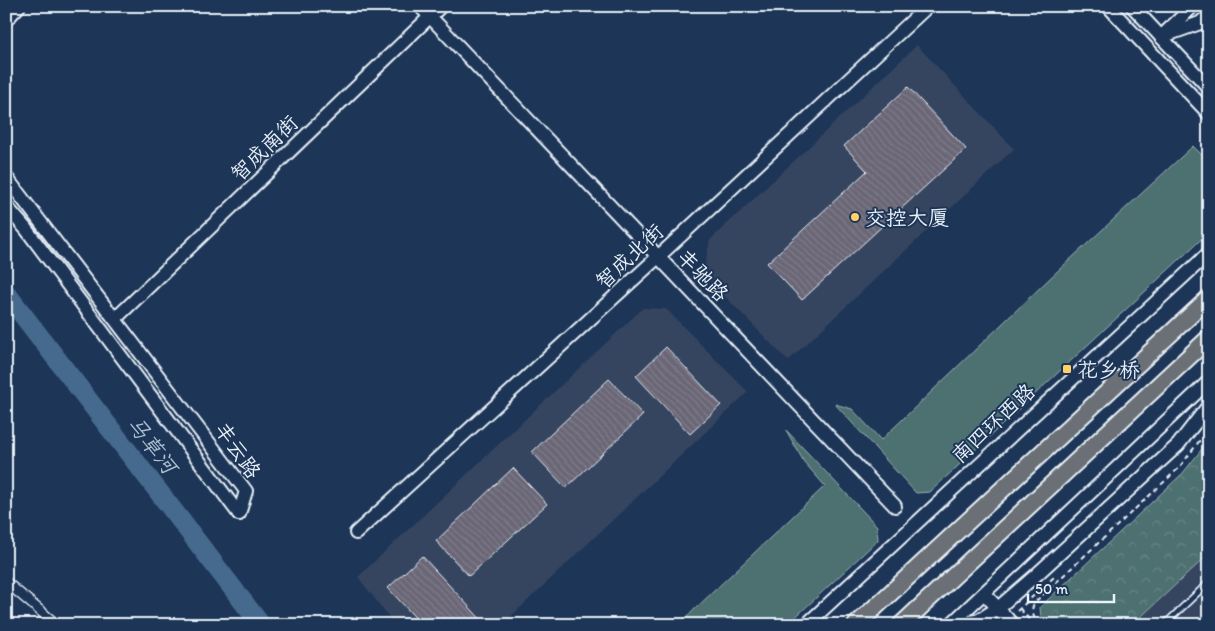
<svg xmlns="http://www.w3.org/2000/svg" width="1215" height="631" font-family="Itim,'LXGW WenKai TC',sans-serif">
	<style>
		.built { fill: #344460 }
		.forest { fill: url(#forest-crowns); stroke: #9bb0b4 }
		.green { fill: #4e7071; stroke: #9bb0b4 }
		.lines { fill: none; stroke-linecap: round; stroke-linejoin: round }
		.river { stroke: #456b8d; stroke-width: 20 }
		.building { fill: url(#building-back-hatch); stroke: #e8f1f8 }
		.lane-casing { stroke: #e8f1f8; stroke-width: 8 }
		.street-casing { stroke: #e8f1f8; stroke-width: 12 }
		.secondary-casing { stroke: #e8f1f8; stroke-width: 16 }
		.highway-casing { stroke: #e8f1f8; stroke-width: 20 }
		.path { stroke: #e8f1f8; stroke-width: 2; stroke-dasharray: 5 4; stroke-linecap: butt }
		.lane { stroke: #1d3557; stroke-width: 4.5 }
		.street { stroke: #1d3557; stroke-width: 9 }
		.secondary { stroke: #1d3557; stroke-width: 12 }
		.highway { stroke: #6b7074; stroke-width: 16 }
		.poi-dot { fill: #ffd166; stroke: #1d3557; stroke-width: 2 }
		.labels { text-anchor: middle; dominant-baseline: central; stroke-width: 4; stroke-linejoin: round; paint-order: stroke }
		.street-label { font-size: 21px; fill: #e8f1f8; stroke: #1d3557 }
		.poi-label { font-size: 21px; fill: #e8f1f8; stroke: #1d3557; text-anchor: start }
		.water-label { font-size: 22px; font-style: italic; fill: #afc2d3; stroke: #1d3557 }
	</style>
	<defs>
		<pattern id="forest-crowns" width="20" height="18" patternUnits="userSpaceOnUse" patternTransform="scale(1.25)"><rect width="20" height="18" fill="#4e7071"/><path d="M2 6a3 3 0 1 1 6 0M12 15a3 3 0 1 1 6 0" fill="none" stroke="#688586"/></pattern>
		<pattern id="building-back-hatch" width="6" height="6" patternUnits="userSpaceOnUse" patternTransform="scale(1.25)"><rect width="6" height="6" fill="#6a6676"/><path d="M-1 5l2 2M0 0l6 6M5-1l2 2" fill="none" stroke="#7f7c8a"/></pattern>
	</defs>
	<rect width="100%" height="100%" fill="#1d3557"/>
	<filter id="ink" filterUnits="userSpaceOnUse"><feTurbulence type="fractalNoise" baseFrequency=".02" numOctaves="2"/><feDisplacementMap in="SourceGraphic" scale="10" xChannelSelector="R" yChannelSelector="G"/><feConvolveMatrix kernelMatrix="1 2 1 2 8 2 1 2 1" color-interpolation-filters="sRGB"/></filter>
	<g filter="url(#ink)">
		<g class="built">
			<path d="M917,45L1014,149L788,361L703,274L710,240Z"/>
			<path d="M643,308L666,309L748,392L502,625H395L358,577Z"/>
			<path d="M1209,554V625H1132Z"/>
		</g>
		<path class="forest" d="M1209,440V554L1132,625H1047L1041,619L1040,607L1183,473Z"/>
		<g class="green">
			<path d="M1193,146L1209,162V232L930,492L916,493L835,404L852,409L881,440L1049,279Z"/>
			<path d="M786,430L877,526L878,540L787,625H678L825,486L804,462Z"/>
		</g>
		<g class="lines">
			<path class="river" d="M6,293L261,625"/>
		</g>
		<g class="building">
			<path d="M908,87L966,149L802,300L767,263L867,171L844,146Z"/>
			<path d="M666,347L721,405L690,434L636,376Z"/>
			<path d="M609,379L643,415L566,488L532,452Z"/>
			<path d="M513,468L547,504L469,576L436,541Z"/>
			<path d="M422,556L486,625H422L388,588Z"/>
		</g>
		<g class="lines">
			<defs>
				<path id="lane" d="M1164,625L1209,582"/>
				<path id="street" d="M6,582L57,625"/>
				<g id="secondary">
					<path d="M420,6L895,506"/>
					<path d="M1108,6L1209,114"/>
					<path d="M1132,6L1209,88"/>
					<path d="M6,20L19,6"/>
					<path d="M1164,34L1193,6"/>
					<path d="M1161,37L1200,23L1209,15"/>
					<path d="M6,177L246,491L239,514"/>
					<path d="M6,206L26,229L239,514"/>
					<path d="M115,319L441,6"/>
					<path d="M356,533L658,257L928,6"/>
					<path d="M984,593L1013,625"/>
					<path d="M979,620L998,608L1035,576L1178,445L1209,405"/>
					<path d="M806,625L1209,253"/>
					<path d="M950,625L1209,381"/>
					<path d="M956,625L979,620L992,625"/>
				</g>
				<g id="highway">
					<path d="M856,625L1209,298"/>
					<path d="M901,625L1209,338"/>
				</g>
			</defs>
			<use href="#lane" class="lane-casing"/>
			<use href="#street" class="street-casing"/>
			<use href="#secondary" class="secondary-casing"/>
			<use href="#highway" class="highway-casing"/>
			<g class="path">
				<path d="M1020,609L1034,625"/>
				<path d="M1017,611L1054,577"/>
				<path d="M1040,625C1034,618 1029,611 1035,602L1179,468L1209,428"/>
			</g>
			<use href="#lane" class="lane"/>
			<use href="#street" class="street"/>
			<use href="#secondary" class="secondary"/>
			<use href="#highway" class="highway"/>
		</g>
	</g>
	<g class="poi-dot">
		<circle cx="855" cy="217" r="5"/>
		<rect x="1062" y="364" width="10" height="10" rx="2.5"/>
	</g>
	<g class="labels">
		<g class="street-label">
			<text transform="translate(264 148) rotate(-44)">智成南街</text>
			<text transform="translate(629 256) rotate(-43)">智成北街</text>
			<text transform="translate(703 275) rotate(46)">丰驰路</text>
			<text transform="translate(993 423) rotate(-43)">南四环西路</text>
			<text transform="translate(238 450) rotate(55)">丰云路</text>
		</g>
		<g class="poi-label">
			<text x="865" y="217">交控大厦</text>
			<text x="1077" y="369">花乡桥</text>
		</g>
		<g class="water-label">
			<text transform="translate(152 445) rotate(52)">马草河</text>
		</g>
	</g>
	<rect width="1215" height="631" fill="none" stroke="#1d3557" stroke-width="25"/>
	<rect x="12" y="12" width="1190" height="606" fill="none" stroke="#e8f1f8" stroke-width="2" filter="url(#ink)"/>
	<path d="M1028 594v8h86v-8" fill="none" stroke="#e8f1f8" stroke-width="2.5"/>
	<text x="1035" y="594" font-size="15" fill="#e8f1f8" stroke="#1d3557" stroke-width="4" paint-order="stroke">50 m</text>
</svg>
